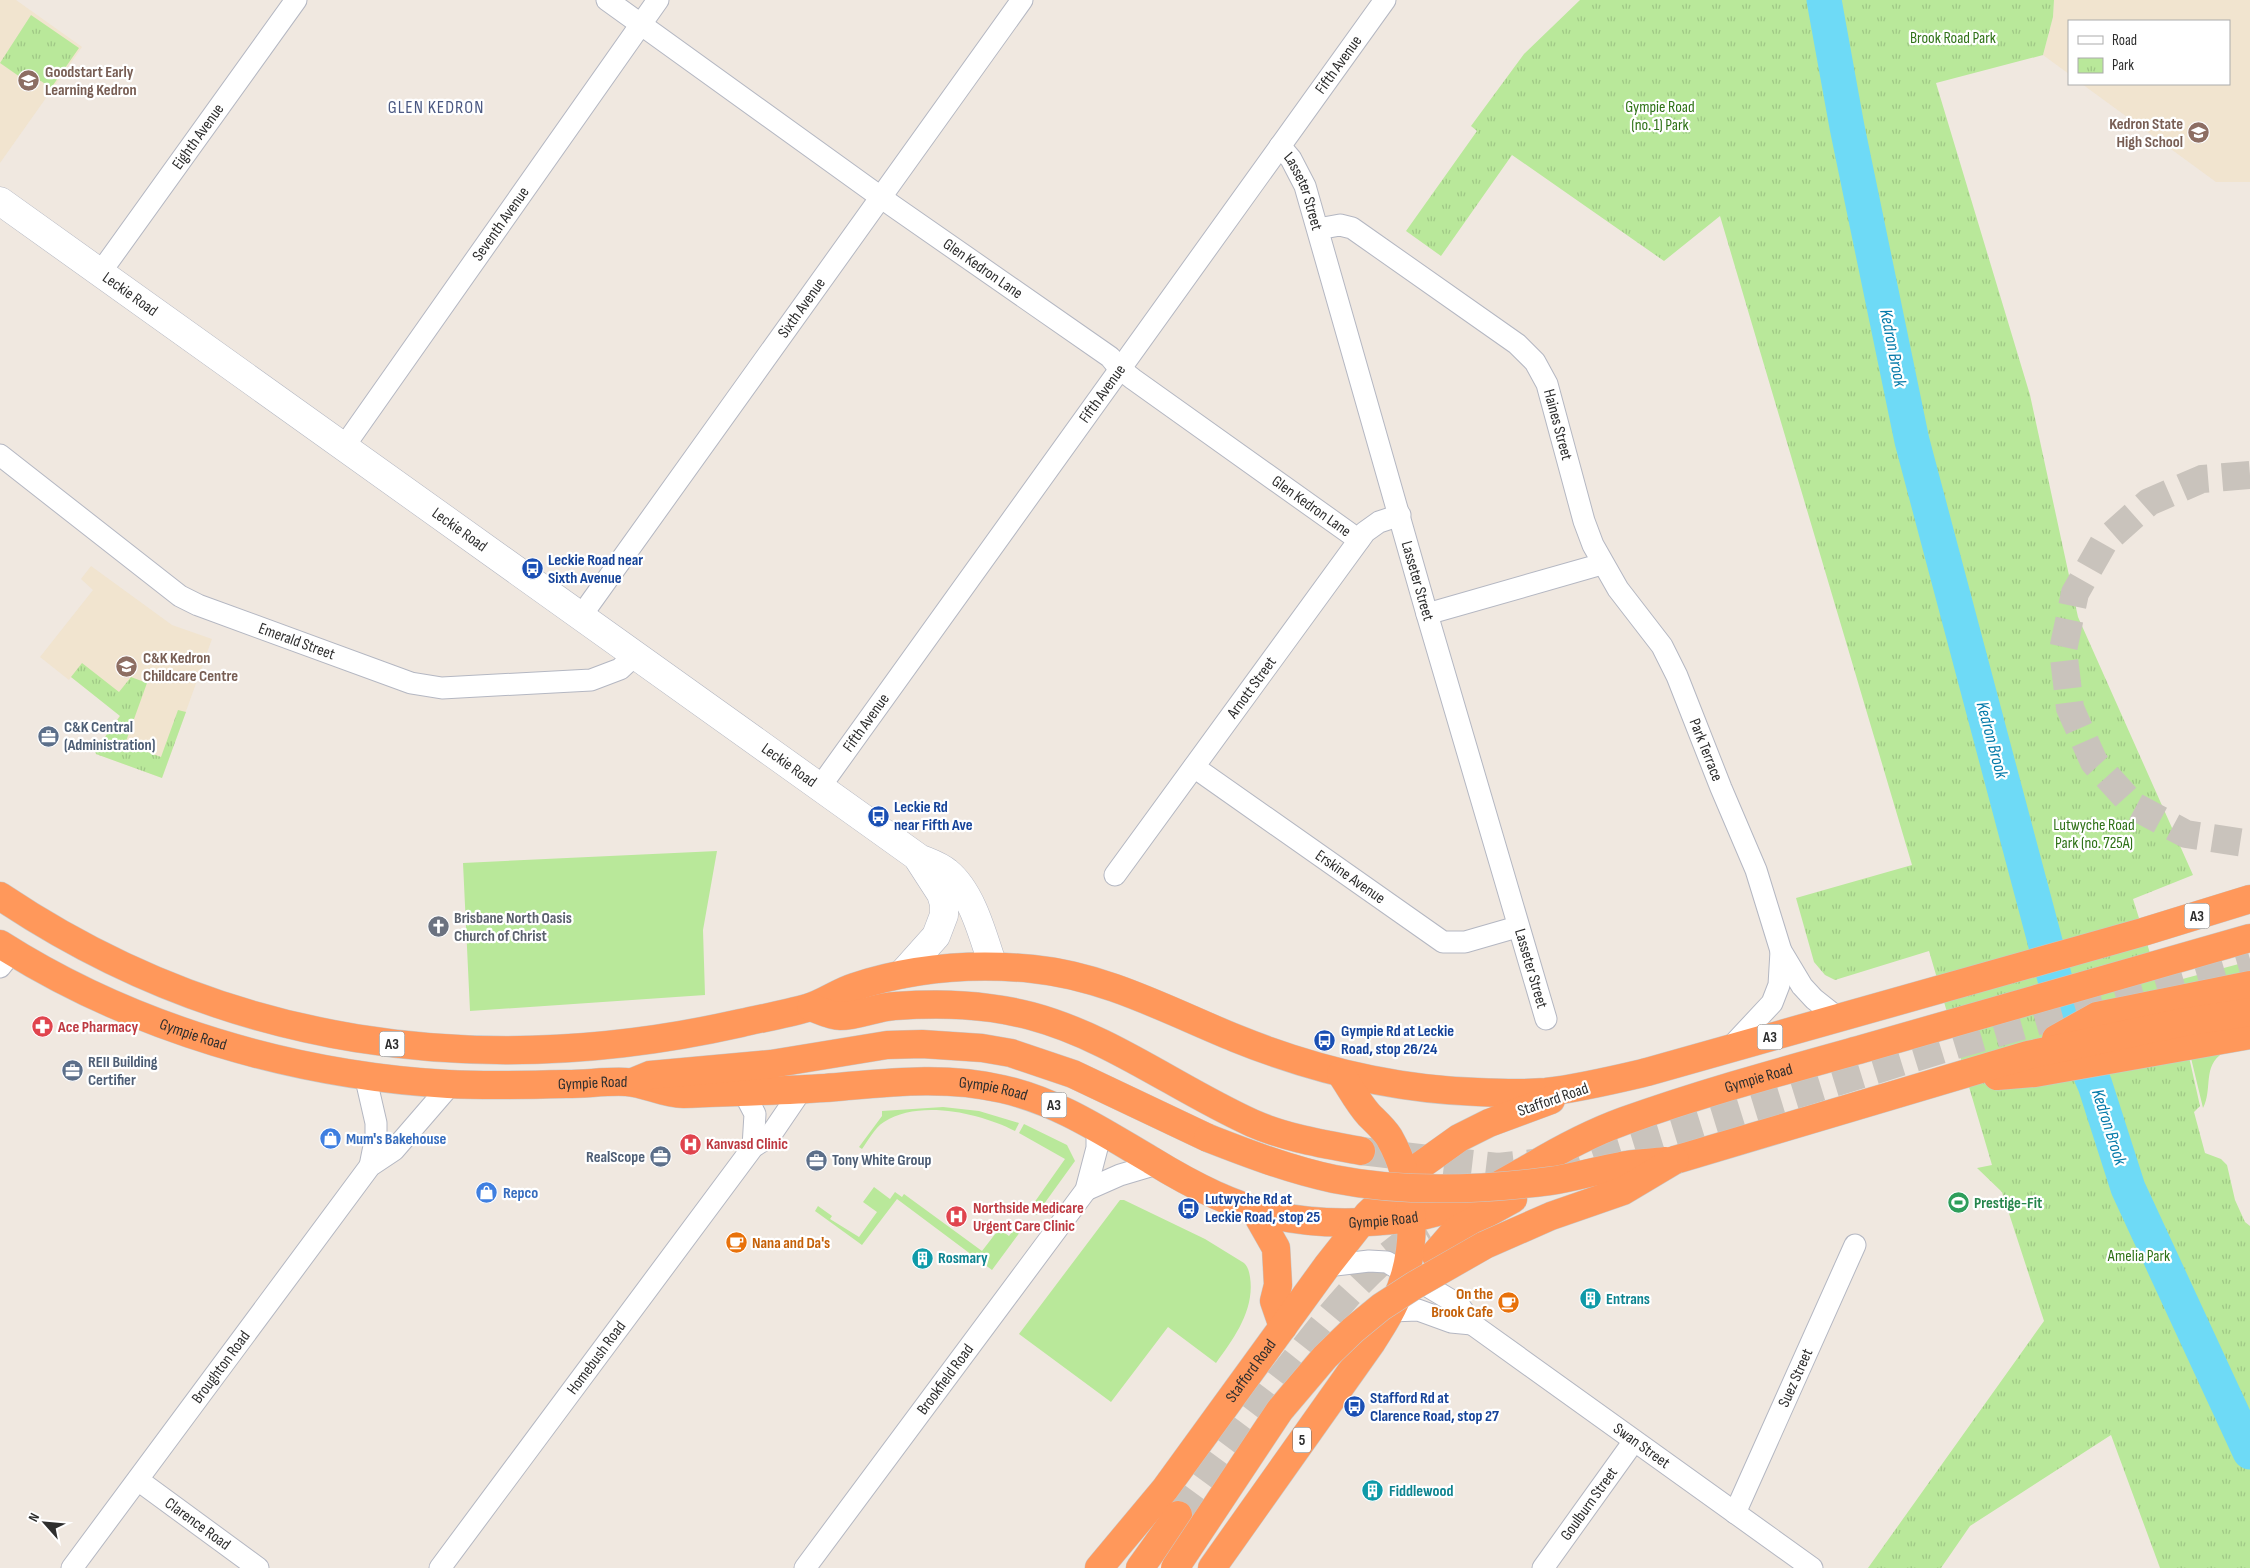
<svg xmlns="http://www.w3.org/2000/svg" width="2250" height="1568" font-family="'Sofia Sans Condensed',sans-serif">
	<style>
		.education { fill: #f1e4cf }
		.grass { fill: #b9e89a }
		.park { fill: url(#park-tufts) }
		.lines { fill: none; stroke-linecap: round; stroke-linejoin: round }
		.river { stroke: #6edaf6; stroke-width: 35 }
		.highway-tunnel { stroke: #c9c3bc; stroke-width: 28; stroke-dasharray: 28 14; stroke-linecap: butt }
		.street-casing { stroke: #b4b7c2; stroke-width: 23 }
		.secondary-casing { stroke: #b4b7c2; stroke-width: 29 }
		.highway-casing { stroke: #c9c9c9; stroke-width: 29 }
		.street { stroke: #fff; stroke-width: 21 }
		.secondary { stroke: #fff; stroke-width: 28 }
		.highway { stroke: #ff985b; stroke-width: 28 }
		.highway-bridge-casing { stroke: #c9c9c9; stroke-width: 29; stroke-linecap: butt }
		.highway-bridge { stroke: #ff985b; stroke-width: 28 }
		.labels { text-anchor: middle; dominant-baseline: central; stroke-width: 4.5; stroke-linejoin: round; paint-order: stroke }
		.shield { fill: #fff; stroke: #6d6d6d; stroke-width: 1 }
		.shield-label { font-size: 15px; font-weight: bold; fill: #2e2e2e }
		.park-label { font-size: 16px; fill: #2f7217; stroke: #fff }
		.street-label { font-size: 16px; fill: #2e2e2e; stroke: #fff }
		.education-label { font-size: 16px; font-weight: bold; fill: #785e54; stroke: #fff; text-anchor: start }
		.transit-label { font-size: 16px; font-weight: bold; fill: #164399; stroke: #fff; text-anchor: start }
		.service-label { font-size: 16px; font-weight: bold; fill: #4e5e75; stroke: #fff; text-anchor: start }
		.worship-label { font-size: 16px; font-weight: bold; fill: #5b616d; stroke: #fff; text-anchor: start }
		.health-label { font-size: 16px; font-weight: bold; fill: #be3a42; stroke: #fff; text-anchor: start }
		.shop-label { font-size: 16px; font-weight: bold; fill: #366cbe; stroke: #fff; text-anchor: start }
		.leisure-label { font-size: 16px; font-weight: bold; fill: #27864d; stroke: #fff; text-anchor: start }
		.food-label { font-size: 16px; font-weight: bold; fill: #c56008; stroke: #fff; text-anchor: start }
		.culture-label { font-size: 16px; font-weight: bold; fill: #0d838f; stroke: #fff; text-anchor: start }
		.neighbourhood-label { font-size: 18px; letter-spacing: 1px; fill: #4a5882; stroke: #fff }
		.water-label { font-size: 18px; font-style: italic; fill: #067baa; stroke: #fff }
	</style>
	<defs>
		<pattern id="park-tufts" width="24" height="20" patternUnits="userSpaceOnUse" patternTransform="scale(1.25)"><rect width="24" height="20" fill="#b9e89a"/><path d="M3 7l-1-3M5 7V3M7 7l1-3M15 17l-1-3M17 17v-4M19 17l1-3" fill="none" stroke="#9fc785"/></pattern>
	</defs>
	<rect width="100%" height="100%" fill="#f0e8e0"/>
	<g class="education">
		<path d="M0,0H16L82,47L0,163Z"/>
		<path d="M2054,0H2250V182H2216L2082,84H2229V21H2069V74L2043,55L2053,17Z"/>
		<path d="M91,566L172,625L212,639L162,778L96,754L95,751L120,715L71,677L69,680L40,657L93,590L81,579Z"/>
	</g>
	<g class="grass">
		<path d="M717,851L703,930L705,995L470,1011L463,863Z"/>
		<path d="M2250,961V979L2169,991L2160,985Z"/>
		<path d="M2223,1053C2202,1066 2213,1089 2203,1108L2191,1058Z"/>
		<path d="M943,1107L979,1111L1019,1123L1015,1131C980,1113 919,1099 884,1122C875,1127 868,1141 862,1149L859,1147L882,1116V1111Z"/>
		<path d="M1024,1124L1067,1145L1075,1161L1036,1215L1029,1210L1065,1159L1019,1133Z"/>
		<path d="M874,1187L890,1199L895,1192L902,1197L904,1194L982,1251L999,1229L1009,1236L1016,1226L1023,1228L992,1270L897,1199L862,1245L815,1211L818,1206L832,1216L830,1219L859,1237L877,1212L863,1202Z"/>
		<path d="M1120,1200H1124L1205,1239L1244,1263C1248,1267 1249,1271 1250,1277C1255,1310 1234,1338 1216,1363L1168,1327L1111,1402L1019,1334Z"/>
	</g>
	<g class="park">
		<path d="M1580,0H2054L2053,17L2043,55L1936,83L2030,395L2078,617L2193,875L2133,899L2160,985L2169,991L2189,1057L2200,1106L2194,1112L2205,1153L2221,1159L2227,1165L2235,1200L2245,1222L2250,1226V1568H2160L2111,1435L1970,1526L1941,1568H1868L2044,1321L2002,1192L1977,1168L1992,1165L1929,951L1835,980L1825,975L1814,962L1796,898L1912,865L1720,216L1664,261L1512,155L1441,256L1406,231L1477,131L1471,126L1524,54Z"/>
		<path d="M31,15L79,48L51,88L28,72L23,79L0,63Z"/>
		<path d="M82,663L119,692L131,677L147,683L125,744L161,757L178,710L186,712L162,778L96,754L95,751L120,716L71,677Z"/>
	</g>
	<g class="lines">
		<path class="river" d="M1824,0L1847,127L1912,441L2064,1013L2095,1085L2128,1188L2250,1452"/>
		<g class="highway-tunnel">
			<path d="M2250,475L2202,479L2149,502L2104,542L2075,593L2063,650L2070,708L2094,762L2134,806L2186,834L2244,843L2250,842"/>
			<path d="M1361,1151L1498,1167L1542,1162"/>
			<path d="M1554,1171L1598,1156L1956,1045L2250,959"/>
			<path d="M1178,1515C1215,1465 1252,1415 1290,1366C1330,1316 1370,1261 1426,1229"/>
		</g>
		<defs>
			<g id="street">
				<path id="s1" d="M607,0L893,206L1110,357L1119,368L1133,379L1359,540"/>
				<path id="s2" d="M1280,146L1291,159L1305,186L1427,614L1546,1019"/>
				<path id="s3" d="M1318,229L1340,225L1352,228L1517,344L1535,362L1547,384L1584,521L1593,545L1618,589L1662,646L1677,676L1721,788L1756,870L1781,951L1802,986L1814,999L1838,1018"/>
				<path id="s4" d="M100,273L296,0"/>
				<path id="s5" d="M343,448L658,0"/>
				<path id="s6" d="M0,455L180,596L198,605L411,683L442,688L591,680L620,669L635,655"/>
				<path d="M1427,614L1602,564"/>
				<path id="s7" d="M581,616L1022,0"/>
				<path id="s8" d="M1194,767L1443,942H1465L1517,927"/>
				<path id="s9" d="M820,787L1385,0"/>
				<path id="s10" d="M1115,875L1365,532L1379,522L1400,515"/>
				<path d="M0,967L12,952"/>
				<path d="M1730,1048L1772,1003L1779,985L1781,951"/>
				<path d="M365,1075L376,1123V1136L370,1166"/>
				<path d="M743,1091L755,1114L753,1147"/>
				<path d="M1086,1190L1120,1175L1157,1164"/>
				<path id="s11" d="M1327,1266L1369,1261L1387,1262L1459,1305L1472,1324L1812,1568"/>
				<path d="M1391,1311L1418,1310L1451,1322L1472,1324"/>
				<path id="s12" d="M138,1480L258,1568"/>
				<path id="s13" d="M1735,1513L1855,1245"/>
				<path id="s14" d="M72,1568L370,1166L394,1150L451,1084"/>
				<path id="s15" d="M440,1568L753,1147L770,1136L802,1089"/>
				<path id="s16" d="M805,1568L1086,1190L1097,1148V1128"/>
				<path id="s17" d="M1543,1568L1634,1441"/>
			</g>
			<g id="secondary">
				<path id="s18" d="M0,201L919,858C928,862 939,865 947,872C972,892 983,936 993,966"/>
				<path d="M902,974L936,936L944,915V904L941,894L919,860"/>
			</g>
			<g id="highway">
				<path d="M0,896C225,1047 479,1082 741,1023C763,1018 786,1014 807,1008C824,1003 838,992 854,987C912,968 973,963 1033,969C1105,976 1169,1011 1235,1038C1314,1070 1392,1089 1477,1092C1500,1093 1523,1094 1546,1092C1580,1088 1613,1080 1647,1072L2143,932L2250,899"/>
				<path id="s19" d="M0,944C132,1028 293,1075 448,1084C488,1086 527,1085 567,1084C586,1084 607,1081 626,1082C646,1083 663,1094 683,1094C731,1092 778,1091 825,1088C885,1083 943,1075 1002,1089C1057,1101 1103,1132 1151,1160C1242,1216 1303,1232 1410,1218C1455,1212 1490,1190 1529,1168C1559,1150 1591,1133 1624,1121C1702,1093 1783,1071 1862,1049C1992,1011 2121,975 2250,938"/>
				<path d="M811,1007C819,1010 831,1016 840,1016C858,1016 877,1007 895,1006C942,1003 985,1004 1031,1016C1110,1037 1177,1089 1252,1123C1286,1138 1324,1144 1361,1151"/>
				<path d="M2056,1039L2097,1016L2250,985"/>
				<path d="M1997,1076L2035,1073L2250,1035"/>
				<path d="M633,1082L650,1075L771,1064L887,1045L922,1044L982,1048L1011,1053L1073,1074L1208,1138"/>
				<path d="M1675,1160L2028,1055L2179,1023L2250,1012"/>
				<path d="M1255,1211L1276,1248L1278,1285L1274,1301L1283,1327"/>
				<path d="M1435,1254L1455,1231L1513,1199"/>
				<path id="s20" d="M1099,1568L1165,1489L1327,1266L1368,1214L1417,1168L1459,1138L1489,1123L1551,1100"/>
				<path d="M1140,1568L1178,1515"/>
				<path d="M1212,1568L1372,1342C1380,1329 1389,1316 1395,1302C1419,1251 1417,1186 1389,1137C1383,1128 1376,1122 1369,1115C1358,1103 1350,1087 1341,1074"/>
			</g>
		</defs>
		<use href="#street" class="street-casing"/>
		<use href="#secondary" class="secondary-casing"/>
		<use href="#highway" class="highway-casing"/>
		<use href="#street" class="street"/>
		<use href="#secondary" class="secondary"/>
		<use href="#highway" class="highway"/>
		<defs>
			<g id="highway-bridge">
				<path d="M1208,1138C1249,1154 1291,1170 1334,1179C1404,1193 1480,1190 1550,1181C1574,1178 1597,1170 1621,1166C1636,1163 1651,1163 1666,1161"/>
				<path d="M1175,1568L1280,1410L1325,1357L1353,1330L1381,1307L1415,1285L1485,1245L1551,1216L1623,1191L1675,1160"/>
			</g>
		</defs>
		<use href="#highway-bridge" class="highway-bridge-casing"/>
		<use href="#highway-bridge" class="highway-bridge"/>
	</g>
	<defs>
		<symbol id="school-disc" viewBox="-11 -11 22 22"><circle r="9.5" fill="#8d6e63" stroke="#fff"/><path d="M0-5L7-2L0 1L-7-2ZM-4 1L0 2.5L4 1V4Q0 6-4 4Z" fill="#fff"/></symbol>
		<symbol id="bus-disc" viewBox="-11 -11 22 22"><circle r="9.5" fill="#1a4fb4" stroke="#fff"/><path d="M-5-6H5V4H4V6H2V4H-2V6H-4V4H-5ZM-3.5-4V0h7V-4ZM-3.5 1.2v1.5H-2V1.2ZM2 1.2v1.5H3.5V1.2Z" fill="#fff"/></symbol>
		<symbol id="office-disc" viewBox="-11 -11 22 22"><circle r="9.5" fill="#5c6f8a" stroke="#fff"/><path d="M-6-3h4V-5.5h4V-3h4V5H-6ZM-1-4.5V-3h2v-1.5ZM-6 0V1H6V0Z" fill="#fff"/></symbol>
		<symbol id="church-disc" viewBox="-11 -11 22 22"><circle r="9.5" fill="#6b7280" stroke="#fff"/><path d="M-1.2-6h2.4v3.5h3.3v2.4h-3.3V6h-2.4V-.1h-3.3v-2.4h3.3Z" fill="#fff"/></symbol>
		<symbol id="pharmacy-disc" viewBox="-11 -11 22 22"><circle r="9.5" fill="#e0444e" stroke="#fff"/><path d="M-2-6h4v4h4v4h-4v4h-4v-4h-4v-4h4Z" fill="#fff"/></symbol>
		<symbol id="shop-disc" viewBox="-11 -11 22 22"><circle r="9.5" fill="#3f7fe0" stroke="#fff"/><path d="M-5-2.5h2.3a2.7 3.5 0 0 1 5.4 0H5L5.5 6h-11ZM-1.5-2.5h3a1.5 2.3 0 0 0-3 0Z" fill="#fff"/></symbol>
		<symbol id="hospital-disc" viewBox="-11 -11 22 22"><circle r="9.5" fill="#e0444e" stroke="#fff"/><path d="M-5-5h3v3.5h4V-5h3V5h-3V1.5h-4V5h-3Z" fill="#fff"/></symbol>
		<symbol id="stadium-disc" viewBox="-11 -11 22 22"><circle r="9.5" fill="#2e9e5b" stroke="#fff"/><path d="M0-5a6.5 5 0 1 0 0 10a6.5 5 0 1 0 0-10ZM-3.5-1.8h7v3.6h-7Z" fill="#fff"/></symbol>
		<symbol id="cafe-disc" viewBox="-11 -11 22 22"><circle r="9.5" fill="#e8710a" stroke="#fff"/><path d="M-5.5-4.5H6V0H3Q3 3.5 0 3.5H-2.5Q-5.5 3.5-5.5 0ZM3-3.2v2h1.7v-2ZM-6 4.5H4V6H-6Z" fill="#fff"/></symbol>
		<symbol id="building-disc" viewBox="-11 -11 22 22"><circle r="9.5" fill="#0f9aa8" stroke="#fff"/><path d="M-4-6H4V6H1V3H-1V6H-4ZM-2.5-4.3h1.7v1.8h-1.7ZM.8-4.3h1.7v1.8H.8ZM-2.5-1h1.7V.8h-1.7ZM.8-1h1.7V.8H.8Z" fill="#fff"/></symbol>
	</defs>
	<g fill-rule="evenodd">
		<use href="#school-disc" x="16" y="68" width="25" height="25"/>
		<use href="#school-disc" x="2186" y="120" width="25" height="25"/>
		<use href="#bus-disc" x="520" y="556" width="25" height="25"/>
		<use href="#school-disc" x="114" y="654" width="25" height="25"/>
		<use href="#office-disc" x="36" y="724" width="25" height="25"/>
		<use href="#bus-disc" x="866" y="804" width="25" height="25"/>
		<use href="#church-disc" x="426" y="914" width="25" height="25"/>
		<use href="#pharmacy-disc" x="30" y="1014" width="25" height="25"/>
		<use href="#bus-disc" x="1312" y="1028" width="25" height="25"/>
		<use href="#office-disc" x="60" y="1058" width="25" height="25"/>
		<use href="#shop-disc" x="318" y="1126" width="25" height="25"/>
		<use href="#hospital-disc" x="678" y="1132" width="25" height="25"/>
		<use href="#office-disc" x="648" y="1144" width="25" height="25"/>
		<use href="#office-disc" x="804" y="1148" width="25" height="25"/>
		<use href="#shop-disc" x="474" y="1180" width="25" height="25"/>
		<use href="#stadium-disc" x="1946" y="1190" width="25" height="25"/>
		<use href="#bus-disc" x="1176" y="1196" width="25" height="25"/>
		<use href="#hospital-disc" x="944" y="1204" width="25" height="25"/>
		<use href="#cafe-disc" x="724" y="1230" width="25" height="25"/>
		<use href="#building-disc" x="910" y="1246" width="25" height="25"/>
		<use href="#building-disc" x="1578" y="1286" width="25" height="25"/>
		<use href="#cafe-disc" x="1496" y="1290" width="25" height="25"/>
		<use href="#bus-disc" x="1342" y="1394" width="25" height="25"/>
		<use href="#building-disc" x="1360" y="1478" width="25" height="25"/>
	</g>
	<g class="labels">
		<g class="shield">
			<rect x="2184.5" y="903.5" width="25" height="25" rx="4"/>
			<rect x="1757.5" y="1024.5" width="25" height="25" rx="4"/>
			<rect x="379.5" y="1031.5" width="25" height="25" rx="4"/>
			<rect x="1041.5" y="1092.5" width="25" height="25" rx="4"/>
			<rect x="1293" y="1427.5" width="18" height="25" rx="4"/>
		</g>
		<g class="shield-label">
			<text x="2197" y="916">A3</text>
			<text x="1770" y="1037">A3</text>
			<text x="392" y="1044">A3</text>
			<text x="1054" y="1105">A3</text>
			<text x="1302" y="1440">5</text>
		</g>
		<g class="park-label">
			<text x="1953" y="38">Brook Road Park</text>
			<text x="1660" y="107">Gympie Road<tspan x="1660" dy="18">(no. 1) Park</tspan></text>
			<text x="2094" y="825">Lutwyche Road<tspan x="2094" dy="18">Park (no. 725A)</tspan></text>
			<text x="2139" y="1256">Amelia Park</text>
		</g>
		<g class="street-label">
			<text stroke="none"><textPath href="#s9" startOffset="889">Fifth Avenue</textPath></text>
			<text stroke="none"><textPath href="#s4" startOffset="168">Eighth Avenue</textPath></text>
			<text stroke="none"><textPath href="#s2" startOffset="52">Lasseter Street</textPath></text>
			<text stroke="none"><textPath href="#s5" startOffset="274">Seventh Avenue</textPath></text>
			<text stroke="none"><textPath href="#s1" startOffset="462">Glen Kedron Lane</textPath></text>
			<text stroke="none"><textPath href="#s18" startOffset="160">Leckie Road</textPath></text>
			<text stroke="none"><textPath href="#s7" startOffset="379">Sixth Avenue</textPath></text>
			<text stroke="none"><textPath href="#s9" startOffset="484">Fifth Avenue</textPath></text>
			<text stroke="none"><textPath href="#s3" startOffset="329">Haines Street</textPath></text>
			<text stroke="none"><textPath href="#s1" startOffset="868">Glen Kedron Lane</textPath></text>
			<text stroke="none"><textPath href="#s18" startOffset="565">Leckie Road</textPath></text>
			<text stroke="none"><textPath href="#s2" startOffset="458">Lasseter Street</textPath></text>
			<text stroke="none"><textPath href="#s6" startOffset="354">Emerald Street</textPath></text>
			<text stroke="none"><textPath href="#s10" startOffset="232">Arnott Street</textPath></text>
			<text stroke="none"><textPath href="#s9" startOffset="79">Fifth Avenue</textPath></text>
			<text stroke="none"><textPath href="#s3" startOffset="690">Park Terrace</textPath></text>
			<text stroke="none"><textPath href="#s18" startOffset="970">Leckie Road</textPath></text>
			<text stroke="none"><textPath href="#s8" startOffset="191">Erskine Avenue</textPath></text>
			<text stroke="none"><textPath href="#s2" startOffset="862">Lasseter Street</textPath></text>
			<text stroke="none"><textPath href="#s19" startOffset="214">Gympie Road</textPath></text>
			<text stroke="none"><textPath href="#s19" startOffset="1846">Gympie Road</textPath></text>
			<text stroke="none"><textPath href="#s19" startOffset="619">Gympie Road</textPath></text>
			<text stroke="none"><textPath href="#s19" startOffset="1022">Gympie Road</textPath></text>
			<text transform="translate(1553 1100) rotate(-19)">Stafford Road</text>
			<text stroke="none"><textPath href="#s19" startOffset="1442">Gympie Road</textPath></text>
			<text stroke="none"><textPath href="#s15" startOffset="262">Homebush Road</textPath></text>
			<text stroke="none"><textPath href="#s14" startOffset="250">Broughton Road</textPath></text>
			<text stroke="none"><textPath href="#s20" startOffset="249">Stafford Road</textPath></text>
			<text stroke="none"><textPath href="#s16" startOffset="235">Brookfield Road</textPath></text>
			<text stroke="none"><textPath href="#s13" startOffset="148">Suez Street</textPath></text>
			<text stroke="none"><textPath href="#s11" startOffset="376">Swan Street</textPath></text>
			<text stroke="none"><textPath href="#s17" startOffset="79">Goulburn Street</textPath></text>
			<text stroke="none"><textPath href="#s12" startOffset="74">Clarence Road</textPath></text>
		</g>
		<g class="education-label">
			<text x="45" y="72">Goodstart Early<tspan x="45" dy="18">Learning Kedron</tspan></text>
			<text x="2183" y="124" text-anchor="end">Kedron State<tspan x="2183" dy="18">High School</tspan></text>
			<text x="143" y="658">C&amp;K Kedron<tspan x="143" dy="18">Childcare Centre</tspan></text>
		</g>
		<g class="transit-label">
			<text x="548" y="560">Leckie Road near<tspan x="548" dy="18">Sixth Avenue</tspan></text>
			<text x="894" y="807">Leckie Rd<tspan x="894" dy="18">near Fifth Ave</tspan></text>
			<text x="1341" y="1031">Gympie Rd at Leckie<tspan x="1341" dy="18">Road, stop 26/24</tspan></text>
			<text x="1205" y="1199">Lutwyche Rd at<tspan x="1205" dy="18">Leckie Road, stop 25</tspan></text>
			<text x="1370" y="1398">Stafford Rd at<tspan x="1370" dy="18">Clarence Road, stop 27</tspan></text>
		</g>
		<g class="service-label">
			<text x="64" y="727">C&amp;K Central<tspan x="64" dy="18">(Administration)</tspan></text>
			<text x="88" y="1062">REII Building<tspan x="88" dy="18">Certifier</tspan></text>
			<text x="645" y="1157" text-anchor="end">RealScope</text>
			<text x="832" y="1160">Tony White Group</text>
		</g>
		<g class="worship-label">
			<text x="454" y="918">Brisbane North Oasis<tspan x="454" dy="18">Church of Christ</tspan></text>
		</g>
		<g class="health-label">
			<text x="58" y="1027">Ace Pharmacy</text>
			<text x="706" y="1144">Kanvasd Clinic</text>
			<text x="973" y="1208">Northside Medicare<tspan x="973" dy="18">Urgent Care Clinic</tspan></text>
		</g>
		<g class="shop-label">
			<text x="346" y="1139">Mum's Bakehouse</text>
			<text x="503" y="1193">Repco</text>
		</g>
		<g class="leisure-label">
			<text x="1974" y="1203">Prestige-Fit</text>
		</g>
		<g class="food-label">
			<text x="752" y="1243">Nana and Da's</text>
			<text x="1493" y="1294" text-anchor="end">On the<tspan x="1493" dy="18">Brook Cafe</tspan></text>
		</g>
		<g class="culture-label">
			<text x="938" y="1258">Rosmary</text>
			<text x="1606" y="1299">Entrans</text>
			<text x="1389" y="1491">Fiddlewood</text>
		</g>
		<g class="neighbourhood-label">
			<text x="436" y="107">GLEN KEDRON</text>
		</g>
		<g class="water-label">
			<text transform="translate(1893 348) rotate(79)">Kedron Brook</text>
			<text transform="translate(1992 740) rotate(75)">Kedron Brook</text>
			<text transform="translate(2109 1127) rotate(72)">Kedron Brook</text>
		</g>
	</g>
	<rect x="2068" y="20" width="162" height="65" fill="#ffffff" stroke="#ababab"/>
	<rect x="2078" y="36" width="25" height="8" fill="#ffffff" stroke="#ababab"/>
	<text x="2112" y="45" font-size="15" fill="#2e2e2e">Road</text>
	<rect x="2078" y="58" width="25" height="15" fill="url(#park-tufts)" stroke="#ababab"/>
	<text x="2112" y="70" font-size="15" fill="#2e2e2e">Park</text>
	<g transform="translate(45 1523) rotate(297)" stroke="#ffffff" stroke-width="4" paint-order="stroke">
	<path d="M0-4L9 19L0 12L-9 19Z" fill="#2e2e2e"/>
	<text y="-8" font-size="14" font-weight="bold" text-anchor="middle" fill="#2e2e2e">N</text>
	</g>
</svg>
